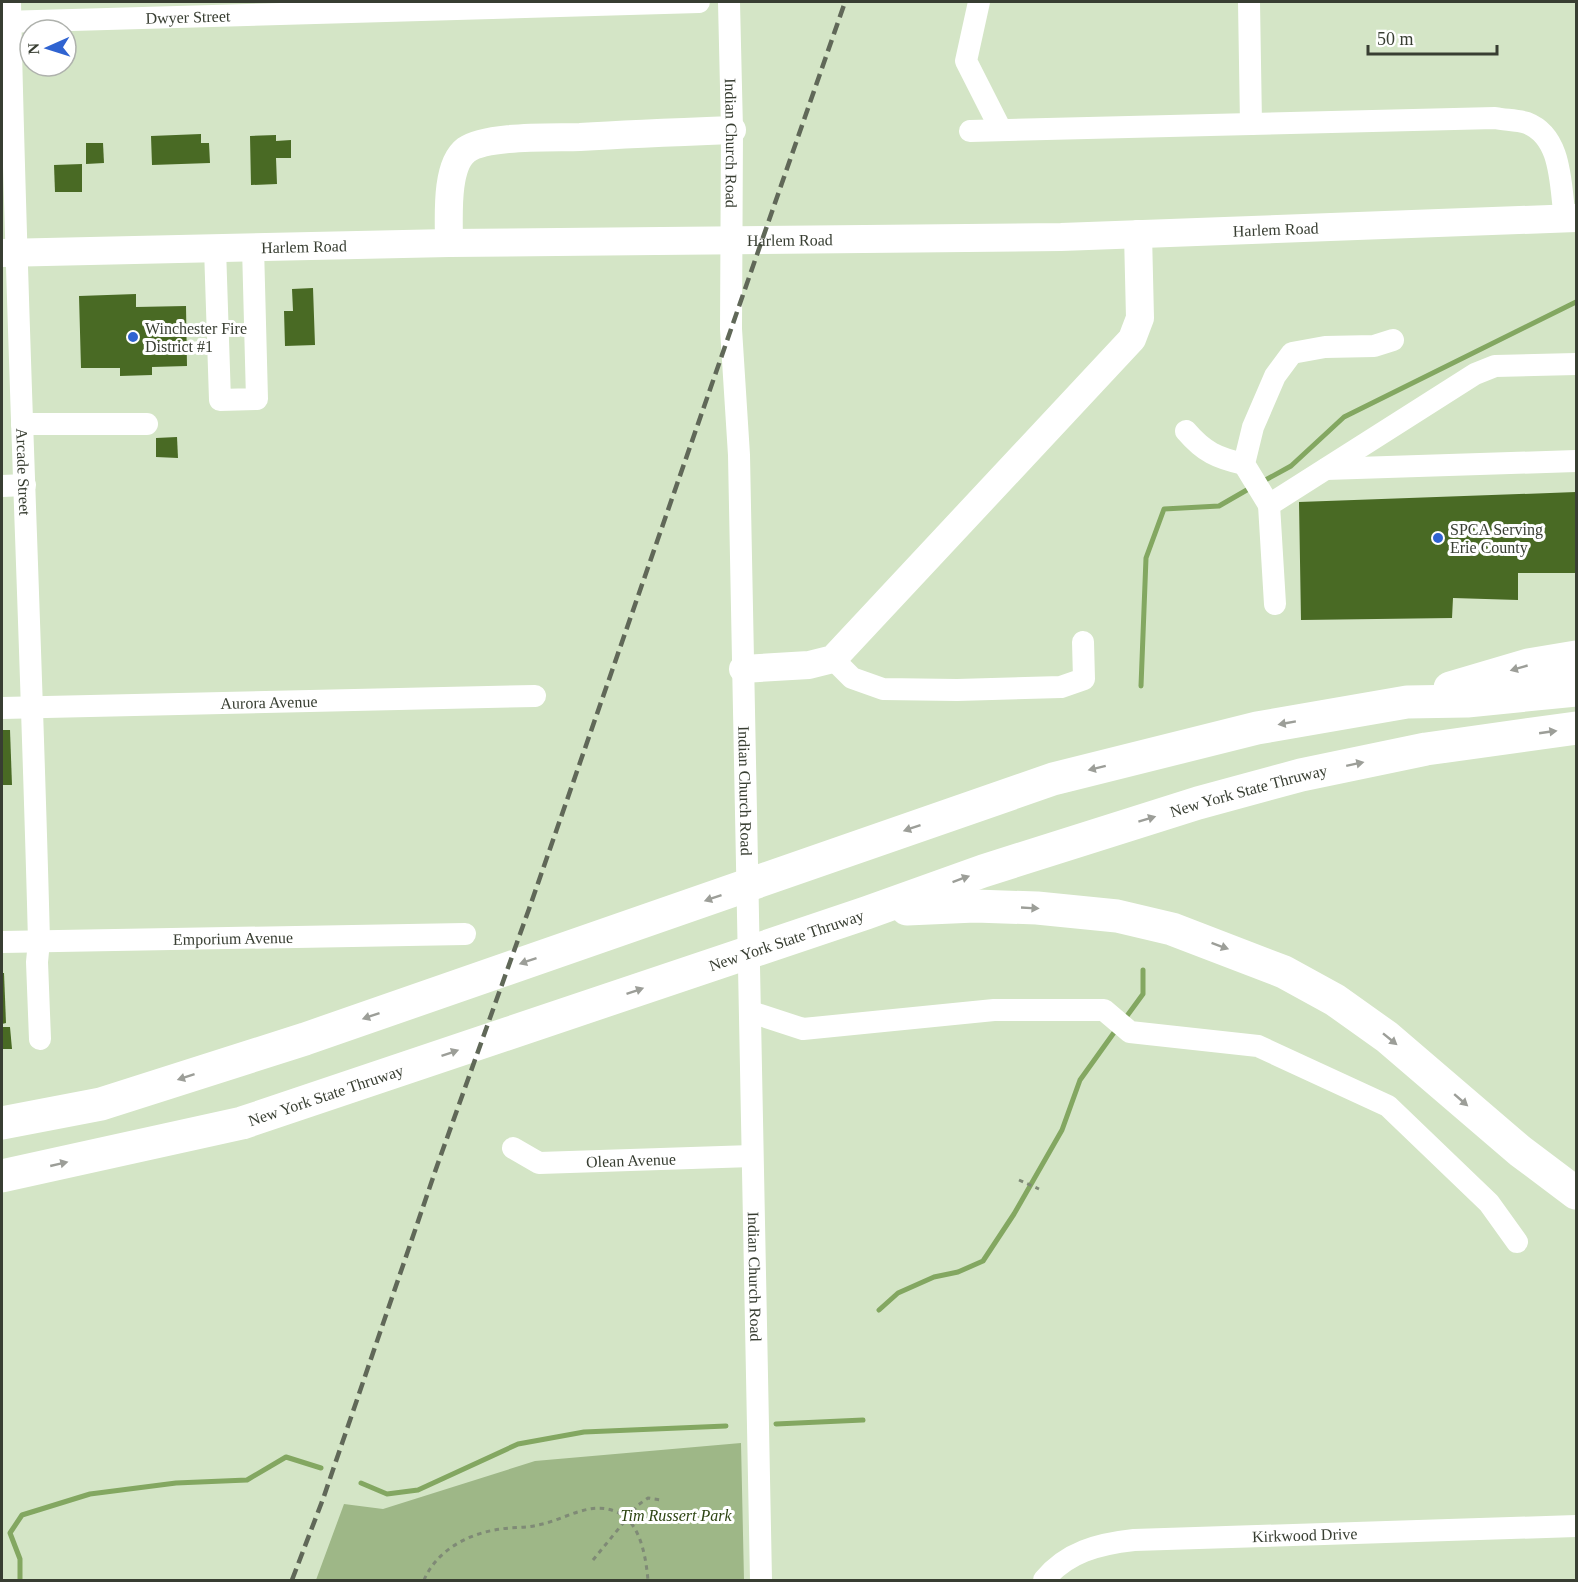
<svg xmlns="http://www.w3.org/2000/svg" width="1578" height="1582" font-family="Georgia,serif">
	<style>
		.green { fill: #9eb787 }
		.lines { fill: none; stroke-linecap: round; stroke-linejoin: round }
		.stream { stroke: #83a761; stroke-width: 5 }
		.building { fill: #496a24 }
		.path { stroke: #7f8a76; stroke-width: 3; stroke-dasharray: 4.5 4.5; stroke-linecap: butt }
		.minor { stroke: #fff; stroke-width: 22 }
		.major { stroke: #fff; stroke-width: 28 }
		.highway { stroke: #fff; stroke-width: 33 }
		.rail { stroke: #606858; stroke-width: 4.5; stroke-dasharray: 12 6; stroke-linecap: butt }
		.oneway { fill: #9c9e98 }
		.poi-dot { fill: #2f63d1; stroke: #fff; stroke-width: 2 }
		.labels { text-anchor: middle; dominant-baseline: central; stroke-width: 6; stroke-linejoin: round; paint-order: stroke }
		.street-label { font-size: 16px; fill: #383e32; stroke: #fff }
		.poi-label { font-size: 16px; fill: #383e32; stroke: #fff; text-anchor: start }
		.park-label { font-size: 16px; font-style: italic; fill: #2c4411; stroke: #fff }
	</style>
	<rect width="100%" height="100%" fill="#d4e5c6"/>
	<path class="green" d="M741,1443L744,1580H316L344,1504L383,1509L535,1461Z"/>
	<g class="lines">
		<g class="stream">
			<path d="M1260,483L1291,466L1344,417L1576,302"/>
			<path d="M1141,686L1146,558L1164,509L1219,506L1252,487"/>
			<path d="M1124,1020L1143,994V970"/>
			<path d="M879,1310L898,1293L934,1277L958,1272L983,1261L1014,1214L1062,1130L1080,1080L1118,1027"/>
			<path d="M776,1424L863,1420"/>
			<path d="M361,1483L387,1494L418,1490L518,1444L584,1432L726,1426"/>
			<path d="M20,1580V1559L10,1533L22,1515L90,1494L176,1483L247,1480L286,1457L321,1468"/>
		</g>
	</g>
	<g class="building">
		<path d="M201,134V143H209L210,163L152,165L151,136Z"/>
		<path d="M276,135V141L291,140V158H276L277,184L251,185L250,136Z"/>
		<path d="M86,143H103L104,163L86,164Z"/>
		<path d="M82,164V192H55L54,165Z"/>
		<path d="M313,288L315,345L285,346L284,311H293L292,289Z"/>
		<path d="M136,294V307L186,306L187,366L152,367V375L120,376V368H81L79,296Z"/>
		<path d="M177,437L178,458L156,457V438Z"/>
		<path d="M1576,492V573H1518V600L1453,598L1452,618L1301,620L1299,502Z"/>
		<path d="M2,730H10L12,785H2Z"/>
		<path d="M2,973H4L6,1023L2,1024Z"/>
		<path d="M2,1027H10L12,1049H2Z"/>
	</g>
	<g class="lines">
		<g class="path">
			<path d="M1019,1180L1039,1189"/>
			<path d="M593,1560L638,1505L648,1498L661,1500"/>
			<path d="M424,1580C437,1550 469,1533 501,1529C513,1527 526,1528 538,1525C565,1520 589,1500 617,1512C641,1522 646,1559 648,1580"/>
		</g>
		<g class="minor">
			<path id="s1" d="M10,2C16,315 31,628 39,941L37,962L40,1039"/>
			<path id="s2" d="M729,2L732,130L731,329L739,455L761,1580"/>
			<path d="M979,2L966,61L1001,130"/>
			<path d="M1249,2L1251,124"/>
			<path id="s3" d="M2,22L699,2"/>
			<path d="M970,131L1495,118C1505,120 1518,120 1527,123C1563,137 1560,187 1565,218"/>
			<path d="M215,248L220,400L257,399L253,247"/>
			<path d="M22,424H147"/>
			<path d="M1186,431C1204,452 1217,458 1244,464"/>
			<path d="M1326,469L1576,461"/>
			<path d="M2,486L25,485"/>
			<path d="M1269,505L1244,464L1253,427L1275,376L1292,353L1325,347L1374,346L1393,340"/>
			<path d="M1275,604L1269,505L1475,374L1495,366L1576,364"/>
			<path d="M833,659L852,678L883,689L957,690L1061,687L1084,679L1083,642"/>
			<path id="s4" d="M2,708L535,696"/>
			<path id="s5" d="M2,942L465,934"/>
			<path d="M751,1012L803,1029L994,1010H1104L1130,1032L1258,1046L1388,1106L1489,1203L1517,1242"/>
			<path id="s6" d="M513,1148L539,1163L752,1156"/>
			<path id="s7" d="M1044,1580C1067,1552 1098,1544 1134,1540L1576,1526"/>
		</g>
		<g class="major">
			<path d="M449,243C449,218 445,166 466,150C487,135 553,138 580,137C630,134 681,132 732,130"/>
			<path id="s8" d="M2,253L449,243L1061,237L1576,218"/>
			<path d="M743,669L809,665L833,659L1132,339L1140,318L1138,234"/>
		</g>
		<g class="highway">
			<path d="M1450,688L1528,665L1576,657"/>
			<path d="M907,909L975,906L1037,908L1117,916L1172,929L1284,972L1335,1000L1387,1037L1520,1151L1576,1193"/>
			<path d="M2,1123L101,1104L305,1039L1053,779L1257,728L1407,702L1467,701L1576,690"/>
			<path id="s9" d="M2,1176L242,1123L866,913L983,871L1198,803L1301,775L1426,749L1576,728"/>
		</g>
		<path class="rail" d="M292,1580L323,1499L437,1166L529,909L845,2"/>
	</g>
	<defs><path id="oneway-solid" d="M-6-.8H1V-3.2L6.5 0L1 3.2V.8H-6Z" transform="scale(1.5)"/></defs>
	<g class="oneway">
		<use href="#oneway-solid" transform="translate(1519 668) rotate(164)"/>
		<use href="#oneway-solid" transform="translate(1287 723) rotate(170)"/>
		<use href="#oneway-solid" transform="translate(1548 732) rotate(-8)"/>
		<use href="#oneway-solid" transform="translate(1355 764) rotate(-12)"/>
		<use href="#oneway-solid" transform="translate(1097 768) rotate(166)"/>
		<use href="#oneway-solid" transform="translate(1147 819) rotate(-17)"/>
		<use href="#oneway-solid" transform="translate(912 828) rotate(161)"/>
		<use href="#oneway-solid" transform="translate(961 879) rotate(-20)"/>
		<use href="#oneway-solid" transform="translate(713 898) rotate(161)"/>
		<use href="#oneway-solid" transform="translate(1030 908) rotate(3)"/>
		<use href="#oneway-solid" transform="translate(1220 946) rotate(20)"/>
		<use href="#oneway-solid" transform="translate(528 961) rotate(161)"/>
		<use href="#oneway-solid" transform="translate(635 991) rotate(-19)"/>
		<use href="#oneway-solid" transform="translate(371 1016) rotate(161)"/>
		<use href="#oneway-solid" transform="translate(1390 1039) rotate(39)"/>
		<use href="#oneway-solid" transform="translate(450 1053) rotate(-19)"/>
		<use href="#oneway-solid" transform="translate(186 1077) rotate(162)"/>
		<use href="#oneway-solid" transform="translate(1461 1100) rotate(41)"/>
		<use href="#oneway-solid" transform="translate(59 1164) rotate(-13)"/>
	</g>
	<g class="poi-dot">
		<circle cx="133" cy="337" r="6"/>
		<circle cx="1438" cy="538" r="6"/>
	</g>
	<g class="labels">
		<g class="street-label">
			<text stroke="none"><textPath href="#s3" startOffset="186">Dwyer Street</textPath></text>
			<text stroke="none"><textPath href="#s2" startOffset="141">Indian Church Road</textPath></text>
			<text stroke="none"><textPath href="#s8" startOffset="1274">Harlem Road</textPath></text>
			<text stroke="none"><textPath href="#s8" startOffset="788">Harlem Road</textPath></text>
			<text stroke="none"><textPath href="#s8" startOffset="302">Harlem Road</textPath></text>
			<text stroke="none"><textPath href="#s1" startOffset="470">Arcade Street</textPath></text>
			<text stroke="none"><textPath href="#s4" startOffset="267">Aurora Avenue</textPath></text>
			<text stroke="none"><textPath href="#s2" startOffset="789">Indian Church Road</textPath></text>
			<text stroke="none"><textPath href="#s9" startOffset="1306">New York State Thruway</textPath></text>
			<text stroke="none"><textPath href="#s5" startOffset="231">Emporium Avenue</textPath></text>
			<text stroke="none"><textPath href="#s9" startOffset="820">New York State Thruway</textPath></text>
			<text stroke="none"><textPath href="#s9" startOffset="334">New York State Thruway</textPath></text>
			<text stroke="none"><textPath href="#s6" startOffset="122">Olean Avenue</textPath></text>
			<text stroke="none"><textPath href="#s2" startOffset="1275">Indian Church Road</textPath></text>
			<text stroke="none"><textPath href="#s7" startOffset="272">Kirkwood Drive</textPath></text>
		</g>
		<g class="poi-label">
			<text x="145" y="328">Winchester Fire<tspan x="145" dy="18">District #1</tspan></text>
			<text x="1450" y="529">SPCA Serving<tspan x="1450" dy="18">Erie County</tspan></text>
		</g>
		<g class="park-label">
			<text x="676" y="1515">Tim Russert Park</text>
		</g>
	</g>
	<rect width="1578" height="1582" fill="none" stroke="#383e32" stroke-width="6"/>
	<g transform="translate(48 48) rotate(267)"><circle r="28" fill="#ffffff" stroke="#afb2ad" stroke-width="1.5"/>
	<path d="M0-4.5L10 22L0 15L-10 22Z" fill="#2f63d1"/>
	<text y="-9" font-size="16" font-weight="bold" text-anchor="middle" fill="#383e32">N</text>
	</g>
	<path d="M1368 45v9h129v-9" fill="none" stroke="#383e32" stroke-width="3"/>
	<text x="1377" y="45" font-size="18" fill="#383e32" stroke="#ffffff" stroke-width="4.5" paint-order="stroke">50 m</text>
</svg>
